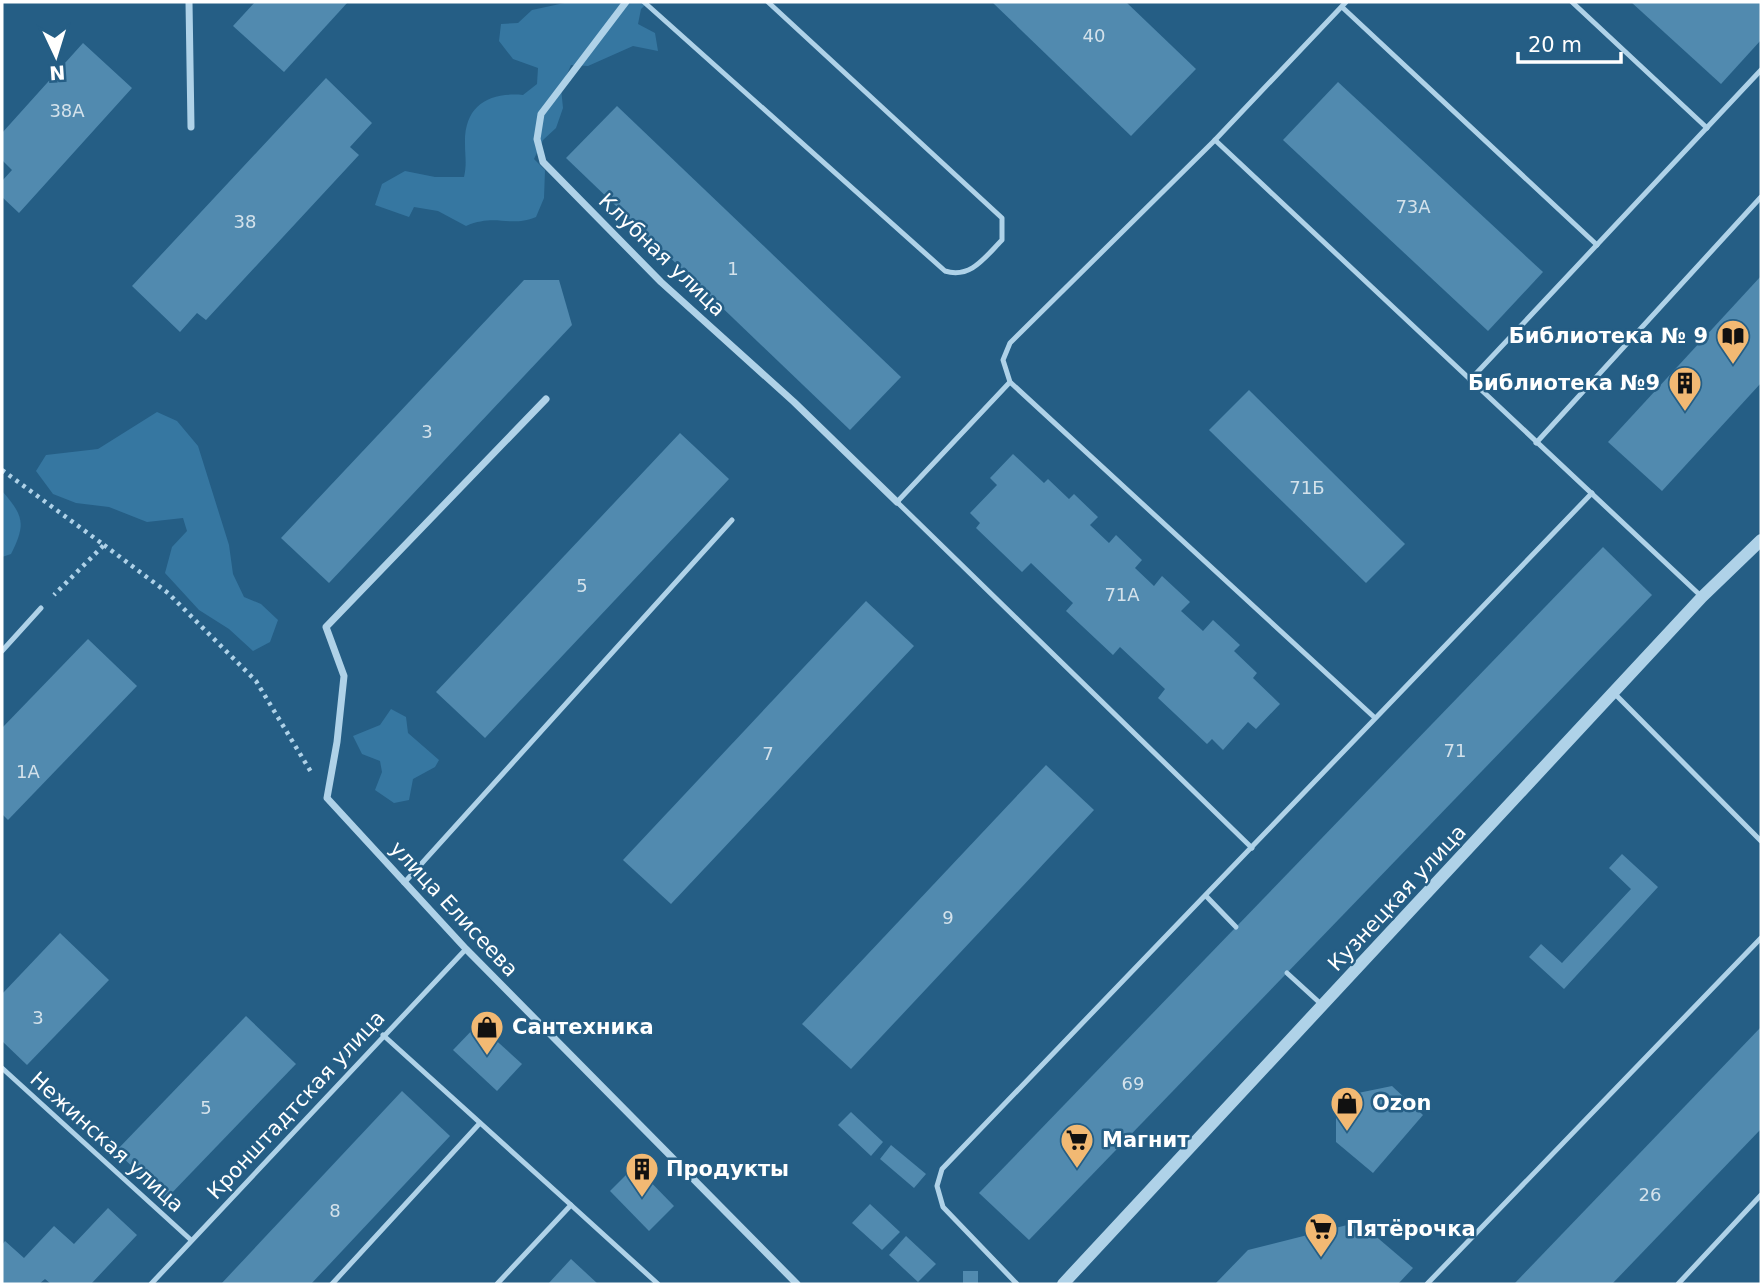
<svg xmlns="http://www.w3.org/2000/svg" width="1763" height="1286" font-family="'DejaVu Sans',sans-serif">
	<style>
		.green { fill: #3677a1 }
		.building { fill: #518aaf }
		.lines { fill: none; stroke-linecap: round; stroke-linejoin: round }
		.path { stroke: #afd2e8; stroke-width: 4.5; stroke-dasharray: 3.5 5; stroke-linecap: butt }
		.service { stroke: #afd2e8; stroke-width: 5 }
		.minor { stroke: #afd2e8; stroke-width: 7 }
		.tertiary { stroke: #afd2e8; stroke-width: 12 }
		.labels { text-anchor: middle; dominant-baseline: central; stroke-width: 5; stroke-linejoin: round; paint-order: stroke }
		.number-label { font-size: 18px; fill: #d4e2eb }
		.street-label { font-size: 21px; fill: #fff; stroke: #255e85 }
		.poi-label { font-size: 21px; font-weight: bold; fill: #fff; stroke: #255e85; text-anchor: start }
	</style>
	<rect width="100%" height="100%" fill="#255e85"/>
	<g class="green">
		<path d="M569,2H648L641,9L638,24L655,33L658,51L633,46L588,66L571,65L561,88L563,108L556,128L543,140L534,159L545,170L544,198L536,217C508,228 497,213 466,226L438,211L414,207L409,217L375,205L382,184L405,171L435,177H464C467,164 465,156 465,144C464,105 489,92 523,95L537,84L538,68L513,59L499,41L501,24L518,23L532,10Z"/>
		<path d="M157,412L177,421L198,446L229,545L233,574L244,597L261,604L278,620L270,642L253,651L229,629L199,610L165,573L172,547L187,531L183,518L147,522L109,507L76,503L53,494L36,471L46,455L98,449Z"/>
		<path d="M2,491C24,516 26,524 11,554L2,557Z"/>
		<path d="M391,709L406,717L408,733L439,760L435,767L413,779L409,800L394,803L375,790L382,772L380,761L362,754L353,736L380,725Z"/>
	</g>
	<g class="building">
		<path d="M255,2H348L284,72L233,26Z"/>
		<path d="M992,2H1126L1196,69L1131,136Z"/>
		<path d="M1631,2H1761V40L1721,84Z"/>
		<path d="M83,43L132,88L19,213L2,197V181L12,170L2,160V133Z"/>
		<path d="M326,78L372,123L350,147L359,155L206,320L197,313L180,332L132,286Z"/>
		<path d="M1338,82L1543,272L1488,331L1283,140Z"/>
		<path d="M617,106L901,377L850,430L566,158Z"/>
		<path d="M1761,276V383L1662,491L1608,442Z"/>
		<path d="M524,280H559L572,325L329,583L281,538Z"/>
		<path d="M1249,390L1405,544L1366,583L1209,430Z"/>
		<path d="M680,433L729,479L485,738L436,692Z"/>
		<path d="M1013,454L1044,483L1048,479L1069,499L1074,494L1098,517L1090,525L1109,543L1116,535L1142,560L1135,568L1154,586L1162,576L1190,602L1181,611L1203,631L1213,620L1240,645L1234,651L1257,673L1253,678L1280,704L1256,729L1248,722L1223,750L1212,739L1207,744L1158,698L1165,689L1120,647L1113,655L1066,611L1073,603L1031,563L1022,572L976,528L980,523L970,513L997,485L990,478Z"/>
		<path d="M1603,547L1652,595L1029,1240L979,1193Z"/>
		<path d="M866,601L914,646L671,904L623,860Z"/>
		<path d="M88,639L137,686L8,820L2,814V728Z"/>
		<path d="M1046,765L1094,810L851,1069L802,1024Z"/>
		<path d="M1622,854L1658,887L1564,989L1529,957L1541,944L1562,963L1631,889L1609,868Z"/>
		<path d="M60,933L109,980L27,1065L2,1041V994Z"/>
		<path d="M246,1016L296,1064L166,1199L116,1151Z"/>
		<path d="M478,1024L522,1064L497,1091L453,1050Z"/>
		<path d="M1761,1027V1129L1612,1284H1514Z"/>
		<path d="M1392,1086L1423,1115L1373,1173L1336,1142V1116L1358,1093Z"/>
		<path d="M402,1091L450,1136L311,1284H221Z"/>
		<path d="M851,1112L883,1142L871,1156L838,1125Z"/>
		<path d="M891,1145L926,1174L914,1188L880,1159Z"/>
		<path d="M635,1166L674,1206L649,1231L610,1191Z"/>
		<path d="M870,1204L900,1232L882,1250L852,1223Z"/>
		<path d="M108,1208L137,1235L91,1284H51L45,1279L39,1284L2,1283V1245L5,1241L24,1258L54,1226L74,1244Z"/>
		<path d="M1359,1222L1413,1268L1398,1284H1215L1248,1250Z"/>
		<path d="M906,1236L936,1264L918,1282L889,1255Z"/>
		<path d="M571,1259L598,1284H548Z"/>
		<rect x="963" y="1271" width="15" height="13"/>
	</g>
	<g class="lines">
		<g class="path">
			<path d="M2,470L104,545L54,595"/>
			<path d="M104,545L168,593L256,681L311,772"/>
		</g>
		<g class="service">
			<path d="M644,2L945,271C971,279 985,257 1002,240V218L768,2"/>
			<path d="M1346,2L1215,140L1010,343L1003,360L1010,382L1374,717"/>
			<path d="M1572,2L1707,128"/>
			<path d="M1342,7L1597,245"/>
			<path d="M1215,140L1702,597"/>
			<path d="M1470,380L1761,70"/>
			<path d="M1010,382L897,502L1252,848"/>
			<path d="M1536,443L1761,197"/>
			<path d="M2,651L41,608"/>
			<path d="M1614,693L1761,841"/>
			<path d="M404,883L732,520"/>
			<path d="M1207,897L1236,927"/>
			<path d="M1287,973L1321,1004"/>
			<path d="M383,1035L571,1205L497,1284"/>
			<path d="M2,1068L191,1240"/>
			<path d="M571,1205L658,1284"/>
			<path d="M151,1284L466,949"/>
			<path d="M332,1284L480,1123"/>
			<path d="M1017,1284L943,1207L937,1186L942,1169C1160,945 1374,717 1592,493"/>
			<path d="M1427,1284L1761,938"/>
			<path d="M1678,1284L1761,1195"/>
		</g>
		<g class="minor">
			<path d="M189,2L191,127"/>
			<path d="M626,2L541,114L537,139L543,162L661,282L794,402L897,502"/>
			<path d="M546,399L326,627L344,676L337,742L327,798L466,949L797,1284"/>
		</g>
		<path class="tertiary" d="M1063,1284L1702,597L1761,540"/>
	</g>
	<defs>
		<symbol id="library-pin" viewBox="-11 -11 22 30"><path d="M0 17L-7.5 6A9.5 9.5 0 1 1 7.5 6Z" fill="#f2b973" stroke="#255e85"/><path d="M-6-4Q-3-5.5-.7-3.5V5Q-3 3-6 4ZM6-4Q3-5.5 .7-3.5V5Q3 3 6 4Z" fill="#111"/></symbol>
		<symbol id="building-pin" viewBox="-11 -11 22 30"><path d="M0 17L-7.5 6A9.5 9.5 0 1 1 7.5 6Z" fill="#f2b973" stroke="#255e85"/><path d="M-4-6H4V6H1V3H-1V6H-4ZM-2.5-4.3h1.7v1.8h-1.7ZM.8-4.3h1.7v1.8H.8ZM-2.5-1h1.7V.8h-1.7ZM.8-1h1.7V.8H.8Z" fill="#111"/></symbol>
		<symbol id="shop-pin" viewBox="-11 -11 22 30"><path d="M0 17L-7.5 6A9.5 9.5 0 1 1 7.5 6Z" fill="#f2b973" stroke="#255e85"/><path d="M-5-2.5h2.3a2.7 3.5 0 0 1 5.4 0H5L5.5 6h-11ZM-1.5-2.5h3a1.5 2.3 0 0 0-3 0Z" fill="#111"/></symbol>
		<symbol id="supermarket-pin" viewBox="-11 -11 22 30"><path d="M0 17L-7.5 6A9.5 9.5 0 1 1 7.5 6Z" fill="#f2b973" stroke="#255e85"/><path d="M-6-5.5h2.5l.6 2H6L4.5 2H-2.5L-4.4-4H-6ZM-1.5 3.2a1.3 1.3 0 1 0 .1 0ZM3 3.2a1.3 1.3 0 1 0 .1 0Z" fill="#111"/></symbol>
	</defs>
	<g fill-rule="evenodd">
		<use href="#library-pin" x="1714" y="317" width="38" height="52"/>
		<use href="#building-pin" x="1666" y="364" width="38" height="52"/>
		<use href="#shop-pin" x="468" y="1008" width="38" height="52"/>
		<use href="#shop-pin" x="1328" y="1084" width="38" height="52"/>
		<use href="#supermarket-pin" x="1058" y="1121" width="38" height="52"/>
		<use href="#building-pin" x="623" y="1150" width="38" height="52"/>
		<use href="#supermarket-pin" x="1302" y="1210" width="38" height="52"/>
	</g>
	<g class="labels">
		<g class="number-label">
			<text x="1094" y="35">40</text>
			<text x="67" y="110">38А</text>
			<text x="1413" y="206">73А</text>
			<text x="245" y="221">38</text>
			<text x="733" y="268">1</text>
			<text x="427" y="431">3</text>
			<text x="1307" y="487">71Б</text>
			<text x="582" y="585">5</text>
			<text x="1122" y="594">71А</text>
			<text x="1455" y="750">71</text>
			<text x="768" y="753">7</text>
			<text x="28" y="771">1А</text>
			<text x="948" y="917">9</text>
			<text x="38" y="1017">3</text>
			<text x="1133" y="1083">69</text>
			<text x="206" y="1107">5</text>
			<text x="1650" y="1194">26</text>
			<text x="335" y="1210">8</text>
		</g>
		<g class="street-label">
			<text transform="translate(662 255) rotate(44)">Клубная улица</text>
			<text transform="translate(1397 898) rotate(-47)">Кузнецкая улица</text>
			<text transform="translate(454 909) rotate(47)">улица Елисеева</text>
			<text transform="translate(296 1105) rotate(-47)">Кронштадтская улица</text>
			<text transform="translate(107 1142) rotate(42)">Нежинская улица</text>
		</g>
		<g class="poi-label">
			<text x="1708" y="336" text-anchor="end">Библиотека № 9</text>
			<text x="1660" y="383" text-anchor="end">Библиотека №9</text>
			<text x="512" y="1027">Сантехника</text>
			<text x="1372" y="1103">Ozon</text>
			<text x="1102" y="1140">Магнит</text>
			<text x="666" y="1169">Продукты</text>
			<text x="1346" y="1229">Пятёрочка</text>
		</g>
	</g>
	<rect width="1763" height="1286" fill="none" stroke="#ffffff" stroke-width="7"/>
	<g transform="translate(56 56) rotate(176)" stroke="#255e85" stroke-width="5" paint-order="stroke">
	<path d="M0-5L12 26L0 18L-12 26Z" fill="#ffffff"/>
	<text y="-10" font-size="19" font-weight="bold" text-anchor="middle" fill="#ffffff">N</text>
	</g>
	<path d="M1518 52v10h103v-10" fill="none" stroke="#ffffff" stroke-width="3.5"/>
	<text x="1528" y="52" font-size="21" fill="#ffffff" stroke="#255e85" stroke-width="5" paint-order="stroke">20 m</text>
</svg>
